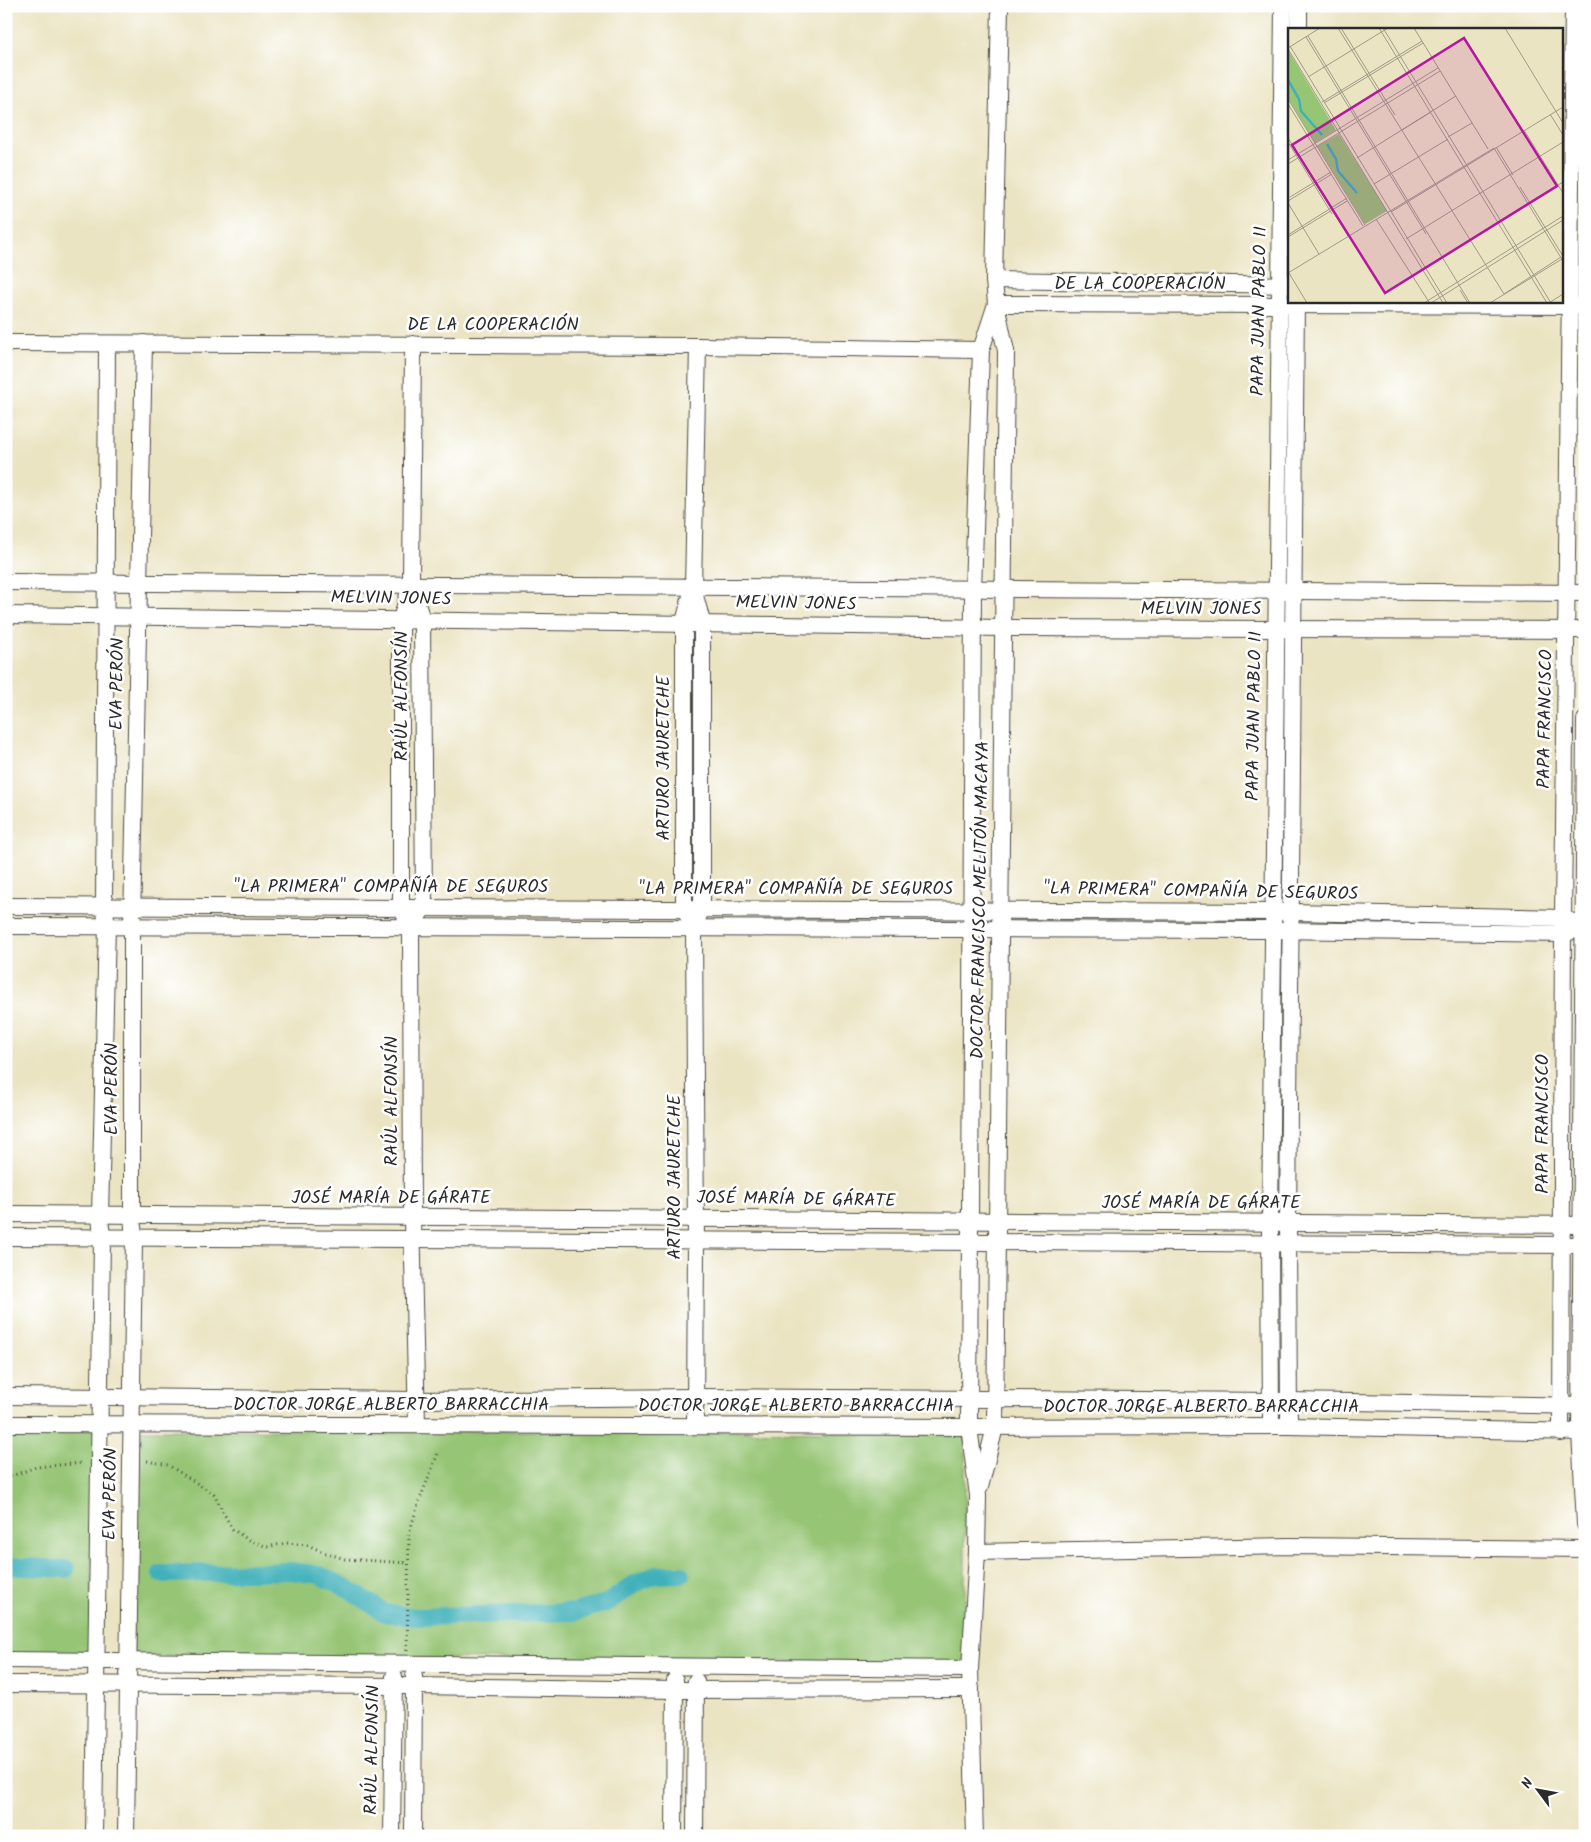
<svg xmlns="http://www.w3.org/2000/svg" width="1591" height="1842" font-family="Kalam,sans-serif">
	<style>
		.green { fill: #96c574; stroke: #607850 }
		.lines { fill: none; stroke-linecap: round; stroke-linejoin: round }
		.canal { stroke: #40b0ba; stroke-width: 18 }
		.street-casing { stroke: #484742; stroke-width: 18 }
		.path { stroke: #484742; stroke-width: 3; stroke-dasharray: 1 4; stroke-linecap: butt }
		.street { stroke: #fff; stroke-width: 16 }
		.labels { text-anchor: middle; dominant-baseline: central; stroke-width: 5; stroke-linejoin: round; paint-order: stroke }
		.street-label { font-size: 18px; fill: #2b2b2b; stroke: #fff }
		.inset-river { fill: none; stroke: #40b0ba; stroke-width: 2.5 }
		.inset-road { fill: none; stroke: #9e9a86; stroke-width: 1 }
		.view { fill: #b5179e; fill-opacity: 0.15; stroke: #b5179e; stroke-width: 2.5 }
		.inset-edge { fill: none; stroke: #2b2b2b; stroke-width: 2.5 }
	</style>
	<rect width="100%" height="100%" fill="#fff"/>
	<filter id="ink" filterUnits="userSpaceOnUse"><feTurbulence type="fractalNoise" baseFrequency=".02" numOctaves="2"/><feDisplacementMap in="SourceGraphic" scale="10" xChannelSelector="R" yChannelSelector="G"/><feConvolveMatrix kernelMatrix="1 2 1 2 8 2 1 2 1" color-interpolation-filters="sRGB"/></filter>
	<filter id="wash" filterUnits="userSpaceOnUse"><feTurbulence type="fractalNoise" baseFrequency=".0096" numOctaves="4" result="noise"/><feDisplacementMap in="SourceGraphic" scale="20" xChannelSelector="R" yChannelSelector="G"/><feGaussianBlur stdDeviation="1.12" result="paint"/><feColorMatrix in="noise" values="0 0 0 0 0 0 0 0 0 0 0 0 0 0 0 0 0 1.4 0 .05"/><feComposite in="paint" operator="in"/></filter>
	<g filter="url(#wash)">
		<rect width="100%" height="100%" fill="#ebe4c3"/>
		<g class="green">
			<path d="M6,1429L95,1430L90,1656L6,1655Z"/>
			<path d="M137,1430L965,1432V1663L133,1656Z"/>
		</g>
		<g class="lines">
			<g class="canal">
				<path d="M6,1566L66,1569"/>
				<path d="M161,1574L291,1571L319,1575L347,1588L385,1613L416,1617L574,1612L607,1603L634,1584L656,1575L681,1574"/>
			</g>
		</g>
	</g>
	<g filter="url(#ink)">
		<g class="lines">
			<defs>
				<g id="street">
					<path d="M1299,29V6"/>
					<path d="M994,280L1290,285"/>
					<path d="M996,304L1585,306"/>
					<path d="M6,343L698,346L981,350"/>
					<path d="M413,344L411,584L401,620V908L411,927L412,1218L417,1425"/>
					<path d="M6,582L1585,593"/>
					<path d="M411,584L422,620L424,907L418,916"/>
					<path d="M693,588L702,622V908L694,927L696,1241L695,1425"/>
					<path d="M6,615L1005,628L1585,630"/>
					<path d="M1585,720L1580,1432L1585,1524"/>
					<path d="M6,906L1291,912L1563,918L1585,927"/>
					<path d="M688,916L684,908V622L693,588L698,346"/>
					<path d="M6,926L1273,930L1564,934L1583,927"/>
					<path d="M6,1214L1585,1225"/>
					<path d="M6,1237L1585,1245"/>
					<path d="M6,1396L415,1400L694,1397L1289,1401L1585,1406"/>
					<path d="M6,1424L969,1427L1289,1426L1585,1432"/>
					<path d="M1271,1426L1270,1223L1283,6"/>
					<path d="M1289,1426L1288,1223L1296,301"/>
					<path d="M1561,1433L1563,918L1573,6"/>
					<path d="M980,1487L995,1427L1006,351L996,304L994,280L1000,6"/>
					<path d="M977,1552L1291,1546L1585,1549"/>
					<path d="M6,1660L970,1669"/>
					<path d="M6,1684L414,1686L675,1690L971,1689"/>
					<path d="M94,1836L102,1238L100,1216L107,925L104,905L107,345"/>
					<path d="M126,1836L134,1238L132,1216V925L144,343"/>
					<path d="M392,1836L394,1676"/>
					<path d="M413,1836L414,1676"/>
					<path d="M674,1836L675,1680"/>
					<path d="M695,1836L696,1681"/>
					<path d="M975,1836L970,1669L977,1552L978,1496L969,1427L973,590L981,350L996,304"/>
				</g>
			</defs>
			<use href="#street" class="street-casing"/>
			<g class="path">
				<path d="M147,1461L168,1465L214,1494L232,1529L247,1539L267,1547L286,1543L308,1545L323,1552L345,1559L409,1563"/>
				<path d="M6,1478L36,1467L83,1463"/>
				<path d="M407,1650L409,1534L418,1504L438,1453"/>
			</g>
			<use href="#street" class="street"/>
		</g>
	</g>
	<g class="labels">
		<g class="street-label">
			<text x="1140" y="284">DE LA COOPERACIÓN</text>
			<text transform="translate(1260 311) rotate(-89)">PAPA JUAN PABLO II</text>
			<text x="493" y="325">DE LA COOPERACIÓN</text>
			<text transform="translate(391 599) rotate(1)">MELVIN JONES</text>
			<text transform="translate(796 604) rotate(1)">MELVIN JONES</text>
			<text x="1201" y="609">MELVIN JONES</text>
			<text transform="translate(118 684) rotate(-89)">EVA PERÓN</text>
			<text transform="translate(402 696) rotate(-90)">RAÚL ALFONSÍN</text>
			<text transform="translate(1255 716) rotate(-89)">PAPA JUAN PABLO II</text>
			<text transform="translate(1546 719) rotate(-89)">PAPA FRANCISCO</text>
			<text transform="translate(664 758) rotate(-90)">ARTURO JAURETCHE</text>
			<text x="391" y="887">"LA PRIMERA" COMPAÑÍA DE SEGUROS</text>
			<text x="796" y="889">"LA PRIMERA" COMPAÑÍA DE SEGUROS</text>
			<text transform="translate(1201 892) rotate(1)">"LA PRIMERA" COMPAÑÍA DE SEGUROS</text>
			<text transform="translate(981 900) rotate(-89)">DOCTOR FRANCISCO MELITÓN MACAYA</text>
			<text transform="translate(112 1089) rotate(-90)">EVA PERÓN</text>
			<text transform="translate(392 1101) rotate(-90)">RAÚL ALFONSÍN</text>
			<text transform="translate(1543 1124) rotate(-90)">PAPA FRANCISCO</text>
			<text transform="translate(675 1177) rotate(-90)">ARTURO JAURETCHE</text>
			<text x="391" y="1198">JOSÉ MARÍA DE GÁRATE</text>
			<text transform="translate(796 1200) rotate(1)">JOSÉ MARÍA DE GÁRATE</text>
			<text x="1201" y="1203">JOSÉ MARÍA DE GÁRATE</text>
			<text x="391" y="1405">DOCTOR JORGE ALBERTO BARRACCHIA</text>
			<text x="796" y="1406">DOCTOR JORGE ALBERTO BARRACCHIA</text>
			<text x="1201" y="1407">DOCTOR JORGE ALBERTO BARRACCHIA</text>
			<text transform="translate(111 1494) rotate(-89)">EVA PERÓN</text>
			<text transform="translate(373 1750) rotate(-89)">RAÚL ALFONSÍN</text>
		</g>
	</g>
	<g transform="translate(1288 28)">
		<rect width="275" height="275" fill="#ebe4c3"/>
		<path d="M0,22L48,102L27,115L0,70ZM51,106L99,183L77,196L29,118Z" fill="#96c574"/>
		<path class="inset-river" d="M0,52L11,71L13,83L34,107M39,116L48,131L50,143L69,165"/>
		<path class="inset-road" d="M50,0L216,266M53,0L107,87M91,0L259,275M95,0L263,275M126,0L200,121M217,0L275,95M20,8L182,275M18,9L138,206M2,18L159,275M0,20L32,0M0,21L155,275M20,49L100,0M0,71L77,197M34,74L134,13M36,75L135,15M0,76L75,198M262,86L275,107M114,102L143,84M236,102L275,165M160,109L184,95M0,110L60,208M0,114L44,186M208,119L225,147M206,120L275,233M69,130L168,68M0,132L150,40M0,136L152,43M86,156L160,111M232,159L275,228M2,169L43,144M0,173L44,146M0,175L31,226M103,184L275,79M88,191L141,274M0,207L59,170M0,209L59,173M118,211L275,114M0,245L206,120M1,245L19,275M124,248L275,154M172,262L180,275M216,266L273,229M136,275L275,188M143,275L275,192M202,275L274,231M261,275L275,266"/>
		<path class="view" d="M176,10L269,158L97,265L4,117Z"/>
		<rect width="275" height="275" class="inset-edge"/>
	</g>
	<rect width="1591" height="1842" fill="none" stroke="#fff" stroke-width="25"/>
	<g transform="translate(1538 1790) rotate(302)" stroke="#ffffff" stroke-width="4" paint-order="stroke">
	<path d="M0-4L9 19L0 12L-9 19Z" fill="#2b2b2b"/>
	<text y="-8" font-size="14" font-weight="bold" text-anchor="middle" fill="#2b2b2b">N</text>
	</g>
</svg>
